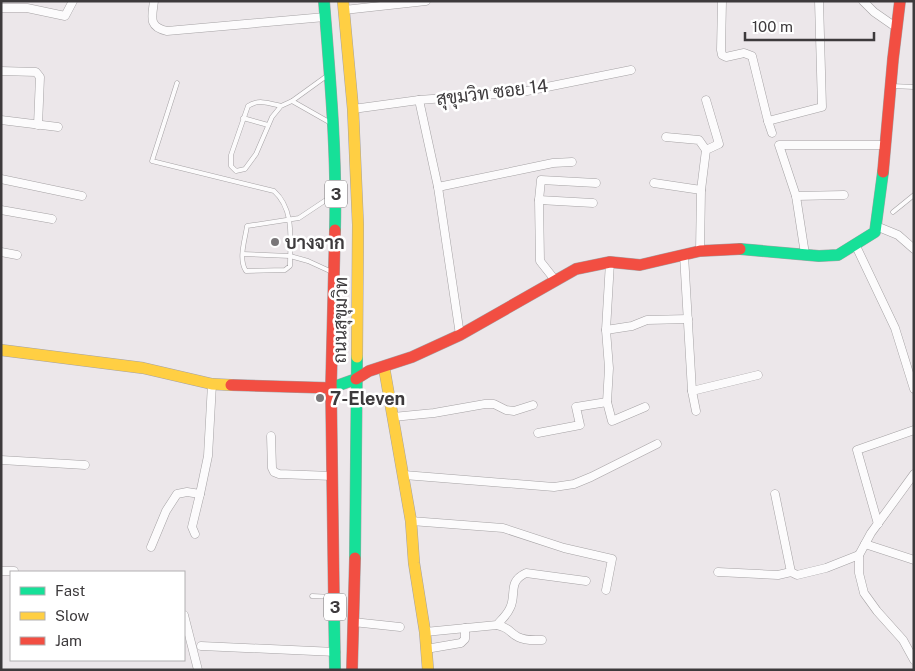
<svg xmlns="http://www.w3.org/2000/svg" width="915" height="671" font-family="'Public Sans',Sarabun,sans-serif">
	<style>
		.lines { fill: none; stroke-linecap: round; stroke-linejoin: round }
		.lane-casing { stroke: #a5a2a4; stroke-width: 5 }
		.street-casing { stroke: #a5a2a4; stroke-width: 9 }
		.fast-casing { stroke: #a5a2a4; stroke-width: 12 }
		.slow-casing { stroke: #a5a2a4; stroke-width: 12 }
		.jam-casing { stroke: #a5a2a4; stroke-width: 12 }
		.lane { stroke: #fcfbfc; stroke-width: 4 }
		.street { stroke: #fcfbfc; stroke-width: 8 }
		.fast { stroke: #16e098; stroke-width: 11 }
		.slow { stroke: #ffcf43; stroke-width: 11 }
		.jam { stroke: #f24e42; stroke-width: 11 }
		.poi-dot { fill: #7a7779; stroke: #fff; stroke-width: 2 }
		.labels { text-anchor: middle; dominant-baseline: central; stroke-width: 5; stroke-linejoin: round; paint-order: stroke }
		.shield { fill: #fff; stroke: #777576; stroke-width: 1 }
		.shield-label { font-size: 16px; font-weight: bold; fill: #3d3a3c }
		.street-label { font-size: 18px; fill: #3d3a3c; stroke: #fff }
		.poi-label { font-size: 18px; font-weight: bold; fill: #3d3a3c; stroke: #fff; text-anchor: start }
	</style>
	<rect width="100%" height="100%" fill="#ece7ea"/>
	<g class="lines">
		<defs>
			<g id="lane">
				<path d="M177,83L152,161L274,191C295,210 290,240 290,266L285,270L246,271C238,259 245,240 247,226L299,218L332,196"/>
				<path d="M892,86L914,87"/>
				<path d="M292,101L328,75"/>
				<path d="M281,106C269,103 258,99 248,106L231,155V166L236,171L245,169L256,154L272,117L281,106L292,101L329,122"/>
				<path d="M243,118L268,125"/>
				<path d="M893,212L914,195"/>
				<path d="M243,254L290,256L308,261L332,272"/>
				<path d="M312,596L333,597"/>
			</g>
			<g id="street">
				<path d="M154,1C152,17 148,27 167,31L325,17"/>
				<path d="M722,1L721,50L722,55L726,57L744,53L752,56L768,121"/>
				<path d="M863,1L874,12L897,28"/>
				<path d="M1,8H27L65,16L73,1"/>
				<path d="M344,10L426,1"/>
				<path d="M1,71L36,72L40,77L38,125"/>
				<path d="M419,100L438,187L460,335"/>
				<path d="M353,109L419,100L522,92L631,70"/>
				<path d="M1,120L58,127"/>
				<path d="M772,133L768,121L822,107L819,1"/>
				<path d="M666,137L699,140L706,150"/>
				<path d="M1,179L82,196"/>
				<path d="M654,183L701,190"/>
				<path d="M438,187L553,163L572,162"/>
				<path d="M796,196L844,195"/>
				<path d="M539,200L541,180L596,183"/>
				<path d="M1,210L52,219"/>
				<path d="M876,226L898,235L914,249"/>
				<path d="M855,244L895,328L914,389"/>
				<path d="M700,251L701,190L706,150L719,144L706,100"/>
				<path d="M1,252L17,255"/>
				<path d="M805,254L796,196L779,145H885"/>
				<path d="M684,255L692,391L696,411"/>
				<path d="M610,262L606,330L609,368L607,402L612,421L645,407"/>
				<path d="M555,280L540,261L539,200L593,203"/>
				<path d="M606,330L632,326L647,320L688,319"/>
				<path d="M692,391L758,375"/>
				<path d="M393,417L434,413L485,404H494L506,410L514,411L533,405"/>
				<path d="M538,433L580,425L576,407L607,402"/>
				<path d="M271,436L272,468L274,472L279,474L332,476"/>
				<path d="M1,460L85,465"/>
				<path d="M914,474L871,533L859,555V573L864,593L877,611L903,640L914,660"/>
				<path d="M404,475L554,487L574,484L591,477L657,444"/>
				<path d="M775,494L791,572L797,575L826,568L859,555"/>
				<path d="M411,521L503,528L564,548L612,559L606,590"/>
				<path d="M878,524L857,450L914,430"/>
				<path d="M195,534L192,527L200,494"/>
				<path d="M865,544L914,560"/>
				<path d="M151,547L166,511L177,494L187,492L200,494L208,456L212,384"/>
				<path d="M1,571H14"/>
				<path d="M718,572L778,575L791,572"/>
				<path d="M184,615L198,670"/>
				<path d="M353,622L400,627"/>
				<path d="M497,625C511,628 508,632 518,637C525,641 534,640 542,640"/>
				<path d="M425,632L497,625C501,620 507,615 510,608C517,594 507,582 526,573L586,581"/>
				<path d="M201,646L336,652"/>
				<path d="M426,649L461,643L465,639V628"/>
			</g>
			<g id="fast">
				<path d="M324,1C330,77 337,154 335,230"/>
				<path d="M740,249L819,256L838,255L875,232L883,172"/>
				<path d="M331,388L356,379"/>
				<path d="M355,558L357,357"/>
				<path d="M334,606L335,670"/>
			</g>
			<g id="slow">
				<path d="M343,1L353,109L358,225L357,357"/>
				<path d="M1,350L143,368L212,384L231,385"/>
				<path d="M384,367L411,521L414,563L425,632L428,670"/>
			</g>
			<g id="jam">
				<path d="M883,172L893,59L900,1"/>
				<path d="M356,379L369,371L412,357L460,335L576,269L610,262L640,265L700,251L740,249"/>
				<path d="M231,385L331,388"/>
				<path d="M334,606L331,388L335,230"/>
				<path d="M352,670L355,558"/>
			</g>
		</defs>
		<use href="#lane" class="lane-casing"/>
		<use href="#street" class="street-casing"/>
		<use href="#fast" class="fast-casing"/>
		<use href="#slow" class="slow-casing"/>
		<use href="#jam" class="jam-casing"/>
		<use href="#lane" class="lane"/>
		<use href="#street" class="street"/>
		<use href="#fast" class="fast"/>
		<use href="#slow" class="slow"/>
		<use href="#jam" class="jam"/>
	</g>
	<g class="poi-dot">
		<circle cx="275" cy="242" r="5"/>
		<circle cx="320" cy="398" r="5"/>
	</g>
	<g class="labels">
		<g class="shield">
			<rect x="325" y="180.5" width="22" height="27" rx="4"/>
			<rect x="324" y="593.5" width="22" height="27" rx="4"/>
		</g>
		<g class="shield-label">
			<text x="336" y="194">3</text>
			<text x="335" y="607">3</text>
		</g>
		<g class="street-label">
			<text transform="translate(492 92) rotate(-7)">สุขุมวิท ซอย 14</text>
			<text transform="translate(340 320) rotate(-89)">ถนนสุขุมวิท</text>
		</g>
		<g class="poi-label">
			<text x="285" y="242">บางจาก</text>
			<text x="330" y="398">7-Eleven</text>
		</g>
	</g>
	<rect width="915" height="671" fill="none" stroke="#3d3a3c" stroke-width="5"/>
	<rect x="10" y="571" width="175" height="90" fill="#ffffff" stroke="#b1b0b1"/>
	<rect x="20" y="587" width="25" height="8" fill="#16e098" stroke="#b1b0b1"/>
	<text x="55" y="596" font-size="15" fill="#3d3a3c">Fast</text>
	<rect x="20" y="612" width="25" height="8" fill="#ffcf43" stroke="#b1b0b1"/>
	<text x="55" y="621" font-size="15" fill="#3d3a3c">Slow</text>
	<rect x="20" y="637" width="25" height="8" fill="#f24e42" stroke="#b1b0b1"/>
	<text x="55" y="646" font-size="15" fill="#3d3a3c">Jam</text>
	<path d="M745 32v8h129v-8" fill="none" stroke="#3d3a3c" stroke-width="2.5"/>
	<text x="752" y="32" font-size="15" fill="#3d3a3c" stroke="#ffffff" stroke-width="4" paint-order="stroke">100 m</text>
</svg>
